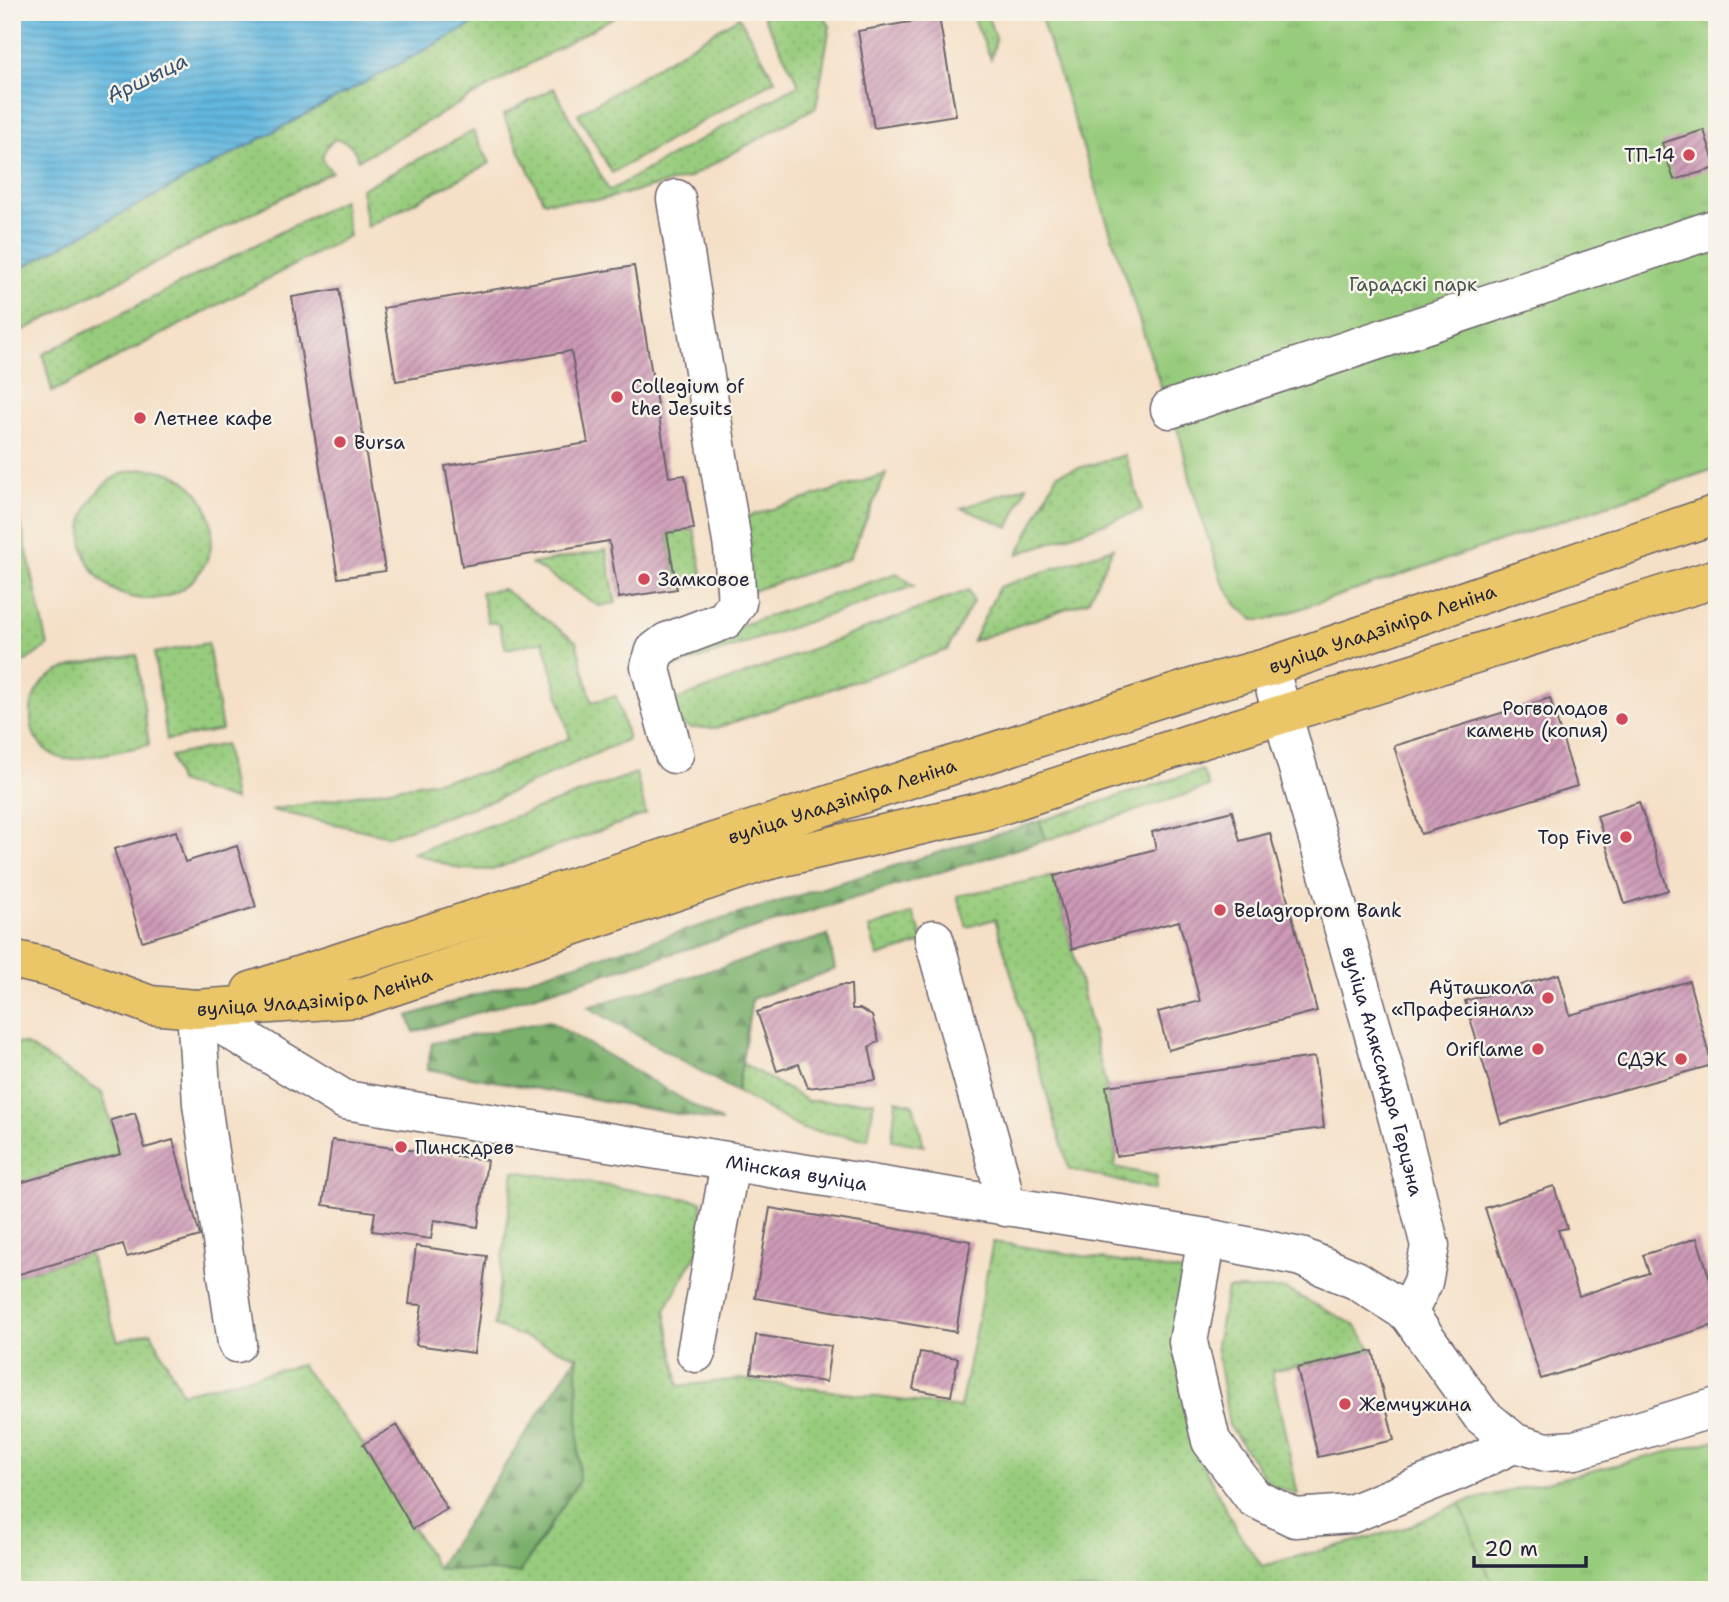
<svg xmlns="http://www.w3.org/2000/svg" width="1729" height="1602" font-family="'Shantell Sans',sans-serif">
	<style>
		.grass { fill: url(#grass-dots); stroke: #5d775c; stroke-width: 2 }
		.forest { fill: url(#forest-firs); stroke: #4e6954; stroke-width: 2 }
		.park { fill: url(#park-tufts); stroke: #5d775c; stroke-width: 2 }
		.water { fill: url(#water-rules); stroke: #426c8d; stroke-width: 2 }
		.building { fill: url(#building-hatch) }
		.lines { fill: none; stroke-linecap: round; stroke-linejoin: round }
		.minor-casing { stroke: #6c646c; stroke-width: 41 }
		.major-casing { stroke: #6c646c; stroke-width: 41 }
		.minor { stroke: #fff; stroke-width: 38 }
		.major { stroke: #ebc669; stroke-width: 38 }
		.poi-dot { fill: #d1495b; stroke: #f7f3e8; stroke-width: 2.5 }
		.labels { text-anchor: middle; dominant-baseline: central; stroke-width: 5; stroke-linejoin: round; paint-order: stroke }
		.poi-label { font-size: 19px; fill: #22223b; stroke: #f7f3e8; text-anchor: start }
		.park-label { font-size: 19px; fill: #45554f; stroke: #f7f3e8 }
		.street-label { font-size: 19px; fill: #22223b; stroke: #f7f3e8 }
		.water-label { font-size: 21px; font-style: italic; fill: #385674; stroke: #f7f3e8 }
	</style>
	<defs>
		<pattern id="grass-dots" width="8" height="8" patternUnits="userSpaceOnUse" patternTransform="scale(1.75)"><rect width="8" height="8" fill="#98cc7d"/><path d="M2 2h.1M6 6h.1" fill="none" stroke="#83af6d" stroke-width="1.8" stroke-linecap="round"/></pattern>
		<pattern id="forest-firs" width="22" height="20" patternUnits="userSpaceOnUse" patternTransform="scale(1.75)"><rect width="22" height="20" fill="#7ab06c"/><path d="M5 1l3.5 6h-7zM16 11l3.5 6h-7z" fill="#648f5a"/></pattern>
		<pattern id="park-tufts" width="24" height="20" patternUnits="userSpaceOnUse" patternTransform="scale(1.75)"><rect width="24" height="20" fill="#98cc7d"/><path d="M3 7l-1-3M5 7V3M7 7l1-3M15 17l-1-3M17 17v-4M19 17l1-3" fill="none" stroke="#83af6d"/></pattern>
		<pattern id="water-rules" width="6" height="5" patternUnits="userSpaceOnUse" patternTransform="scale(1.75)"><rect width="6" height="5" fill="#62b7df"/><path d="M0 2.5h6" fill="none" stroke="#5094b6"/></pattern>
		<pattern id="building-hatch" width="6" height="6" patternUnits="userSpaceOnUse" patternTransform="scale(1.75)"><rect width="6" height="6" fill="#cd9ab6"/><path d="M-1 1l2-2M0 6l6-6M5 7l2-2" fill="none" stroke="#a67d95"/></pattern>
	</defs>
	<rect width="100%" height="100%" fill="#f7f3e8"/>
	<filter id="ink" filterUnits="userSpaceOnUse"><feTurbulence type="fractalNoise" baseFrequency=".0143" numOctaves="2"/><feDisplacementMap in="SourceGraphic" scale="14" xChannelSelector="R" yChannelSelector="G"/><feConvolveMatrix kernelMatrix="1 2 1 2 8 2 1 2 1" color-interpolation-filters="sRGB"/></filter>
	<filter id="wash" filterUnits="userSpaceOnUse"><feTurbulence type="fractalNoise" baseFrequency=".00686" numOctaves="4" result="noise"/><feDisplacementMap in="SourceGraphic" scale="28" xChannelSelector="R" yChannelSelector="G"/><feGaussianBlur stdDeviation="1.57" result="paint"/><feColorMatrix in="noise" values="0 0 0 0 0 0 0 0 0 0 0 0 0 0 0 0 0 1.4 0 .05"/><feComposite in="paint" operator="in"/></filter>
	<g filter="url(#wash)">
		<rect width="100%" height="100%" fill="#f5e0c7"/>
		<g class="grass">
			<path d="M495,12H623L358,160C354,146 349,142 335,139L328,145L322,156L325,164L332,172L24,330L12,321V273Z"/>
			<path d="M761,12H821L830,26L816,107L688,178L600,200L543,201L503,115L554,88L609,191L799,84Z"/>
			<path d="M971,12H986L996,39L991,59Z"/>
			<path d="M739,17L775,80L612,173L578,114Z"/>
			<path d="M473,131L490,163L367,227L361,189Z"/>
			<path d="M343,200L349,236L52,392L43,354Z"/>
			<path d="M1125,455L1142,510L1018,554L1057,474Z"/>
			<circle cx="147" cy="534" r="65"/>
			<path d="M886,474L849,559L749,592L743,518Z"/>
			<path d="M12,484L48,646L12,670Z"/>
			<path d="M1027,486L1009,527L961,508Z"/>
			<path d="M694,529L704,584L677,589L667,533Z"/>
			<path d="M1113,548L1088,601L973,641L999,587Z"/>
			<path d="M606,550L616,603L599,606L532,564Z"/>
			<path d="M897,573L914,586L675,667L671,649Z"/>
			<path d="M503,589L576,641L592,702L616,696L628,739L496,799L389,836L271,810L492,771L570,738L544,641L506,649L499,624L488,622L481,592Z"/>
			<path d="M969,590L973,602L947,650L716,728H691L678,722L671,702Z"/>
			<path d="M208,643L222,730L167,740L154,653Z"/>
			<path d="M137,655L149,745C135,748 75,761 65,759C50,756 35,743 32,728C21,661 91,663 137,655Z"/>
			<path d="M225,744L234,800L178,782L171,756Z"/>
			<path d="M1202,770L1209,787L1046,840L1040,821Z"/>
			<path d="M636,773L646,814L492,870L460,869L413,853Z"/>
			<path d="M1054,876L1106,1086L1116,1156L1115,1167L1157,1176L1155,1190L1069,1169L995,919L967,927L957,896Z"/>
			<path d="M913,913L924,942L878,957L869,928Z"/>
			<path d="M12,1043L25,1044L102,1093L121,1154L12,1185Z"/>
			<path d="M742,1063L808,1101H874L868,1139L802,1129L737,1092Z"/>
			<path d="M896,1100L913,1104L924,1146L892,1140Z"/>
			<path d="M514,1171L702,1201L700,1247L665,1310L679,1386L739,1379L960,1408L993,1242L1185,1272L1175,1356L1205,1468L1236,1529L1262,1566L1408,1527L1460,1503L1495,1590H12V1276L89,1254L118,1341L151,1332L182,1393L301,1365L363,1444L437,1568L520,1573L579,1481L576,1356L494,1326Z"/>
			<path d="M1227,1289H1285L1355,1325L1373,1351L1272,1371L1298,1495L1269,1484L1229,1425L1216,1345Z"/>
		</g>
		<g class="forest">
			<path d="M1040,821L1046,840L414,1032L408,1016Z"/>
			<path d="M828,935L835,969L752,999L737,1092L588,1007Z"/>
			<path d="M549,1021L722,1122L427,1069L432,1043Z"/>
			<path d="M577,1356L579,1481L519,1573L437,1568Z"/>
		</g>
		<g class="park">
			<path d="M1039,12H1717V468L1267,620H1254L1238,606L1222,582L1193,490L1180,437L1159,381Z"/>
			<path d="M1717,1440V1590H1495L1460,1503Z"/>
		</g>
		<path class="water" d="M12,12H495L12,273Z"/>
		<g id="blocks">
			<g class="building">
				<path d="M939,17L956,115L874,128L858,31Z"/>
				<path d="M1704,130L1716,168L1674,180L1662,143Z"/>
				<path d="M634,266L669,477L685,475L694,529L667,533L677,589L619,598L609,541L462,566L445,466L588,443L571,351L396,381L383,308Z"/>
				<path d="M339,289L385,571L338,578L292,297Z"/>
				<path d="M1550,698L1577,786L1421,834L1394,746Z"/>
				<path d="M1639,802L1668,890L1625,904L1597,816Z"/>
				<path d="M1232,811L1240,841L1270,833L1317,1011L1168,1050L1158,1012L1200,1001L1179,921L1072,949L1054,876L1156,849L1152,832Z"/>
				<path d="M176,831L185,862L237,846L256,907L142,941L114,849Z"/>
				<path d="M1559,974L1570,1015L1689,981L1712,1065L1501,1124L1465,1001Z"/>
				<path d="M841,985H851L852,1009H860L872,1016L879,1041L869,1047L876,1080L808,1088L799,1064L777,1071L757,1012Z"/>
				<path d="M1315,1057L1324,1128L1116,1156L1106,1086Z"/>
				<path d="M135,1113L145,1148L173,1140L200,1236L127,1257L123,1244L12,1276V1185L121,1154L111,1120Z"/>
				<path d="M332,1140L487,1160L478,1227L434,1220L431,1239L372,1231L375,1212L323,1205Z"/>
				<path d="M1554,1186L1567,1228L1558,1230L1579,1296L1649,1273L1643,1255L1697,1238L1717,1302V1324L1541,1379L1485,1208Z"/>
				<path d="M770,1208L971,1241L956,1332L755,1298Z"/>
				<path d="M416,1246L487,1256L474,1353L416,1345L422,1305L409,1304Z"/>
				<path d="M756,1335L831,1346L826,1382L751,1373Z"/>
				<path d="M1373,1351L1394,1440L1318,1457L1297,1368Z"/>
				<path d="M920,1352L958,1358L951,1396L913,1389Z"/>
				<path d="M397,1425L447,1509L413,1529L363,1444Z"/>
			</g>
		</g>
	</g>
	<g filter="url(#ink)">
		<use href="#blocks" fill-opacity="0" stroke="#6c646c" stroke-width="2"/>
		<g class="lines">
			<defs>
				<g id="minor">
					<path d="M1170,409L1717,228"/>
					<path id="s1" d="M1269,667L1398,1119L1430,1246L1423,1282L1408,1313L1481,1415L1515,1443L1546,1452L1575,1450L1717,1407"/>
					<path d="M674,754L650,666L655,651L667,642L725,620L737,603L733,548L676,199"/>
					<path d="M934,939L999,1173L1006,1207"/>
					<path id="s2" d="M196,1009L345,1100L1207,1238L1301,1257L1356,1280L1408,1313"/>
					<path d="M196,1009L202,1104L237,1343"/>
					<path d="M1207,1238L1188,1342L1211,1441L1254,1498L1295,1518L1351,1514L1462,1469L1515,1443"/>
					<path d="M696,1353L730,1163"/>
				</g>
				<g id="major">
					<path id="s3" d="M12,959L51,968L150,1005L196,1009L358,998L766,861L983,811L1219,734L1717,578"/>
					<path id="s4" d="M251,991L1198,686L1269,667L1717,514"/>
				</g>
			</defs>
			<use href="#minor" class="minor-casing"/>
			<use href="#major" class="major-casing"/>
			<use href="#minor" class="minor"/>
			<use href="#major" class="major"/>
		</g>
	</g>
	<g class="poi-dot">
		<circle cx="1689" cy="155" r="7"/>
		<circle cx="617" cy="397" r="7"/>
		<circle cx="140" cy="418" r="7"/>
		<circle cx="340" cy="442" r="7"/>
		<circle cx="644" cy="579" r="7"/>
		<circle cx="1622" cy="719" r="7"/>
		<circle cx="1626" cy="837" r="7"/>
		<circle cx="1220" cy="910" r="7"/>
		<circle cx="1548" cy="998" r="7"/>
		<circle cx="1538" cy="1049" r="7"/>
		<circle cx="1681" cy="1059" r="7"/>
		<circle cx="401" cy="1147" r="7"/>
		<circle cx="1345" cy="1404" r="7"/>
	</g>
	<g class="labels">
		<g class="poi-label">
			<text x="1675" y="155" text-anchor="end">ТП-14</text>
			<text x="631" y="386">Collegium of<tspan x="631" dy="22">the Jesuits</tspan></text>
			<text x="154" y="418">Летнее кафе</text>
			<text x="354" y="442">Bursa</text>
			<text x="658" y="579">Замковое</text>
			<text x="1608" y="708" text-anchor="end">Рогволодов<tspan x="1608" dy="22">камень (копия)</tspan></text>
			<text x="1612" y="837" text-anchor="end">Top Five</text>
			<text x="1234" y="910">Belagroprom Bank</text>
			<text x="1534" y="987" text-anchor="end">Аўташкола<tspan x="1534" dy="22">«Прафесіянал»</tspan></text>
			<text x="1524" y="1049" text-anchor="end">Oriflame</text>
			<text x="1667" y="1059" text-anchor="end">СДЭК</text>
			<text x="415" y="1147">Пинскдрев</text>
			<text x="1359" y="1404">Жемчужина</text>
		</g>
		<g class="park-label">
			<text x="1413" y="284">Гарадскі парк</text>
		</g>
		<g class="street-label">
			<text stroke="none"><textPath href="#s4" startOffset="1188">вуліца Уладзіміра Леніна</textPath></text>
			<text stroke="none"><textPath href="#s4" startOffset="621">вуліца Уладзіміра Леніна</textPath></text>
			<text stroke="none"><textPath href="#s3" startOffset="312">вуліца Уладзіміра Леніна</textPath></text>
			<text stroke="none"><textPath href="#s1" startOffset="420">вуліца Аляксандра Герцэна</textPath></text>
			<text stroke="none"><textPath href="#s2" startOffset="632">Мінская вуліца</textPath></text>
		</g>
		<g class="water-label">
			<text transform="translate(147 78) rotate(-26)">Аршыца</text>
		</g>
	</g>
	<rect width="1729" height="1602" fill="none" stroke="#f7f3e8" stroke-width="42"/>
	<path d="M1474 1556v10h112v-10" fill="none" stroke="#22223b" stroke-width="3.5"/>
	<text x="1484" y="1556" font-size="21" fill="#22223b" stroke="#f7f3e8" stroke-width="5" paint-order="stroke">20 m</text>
</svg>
